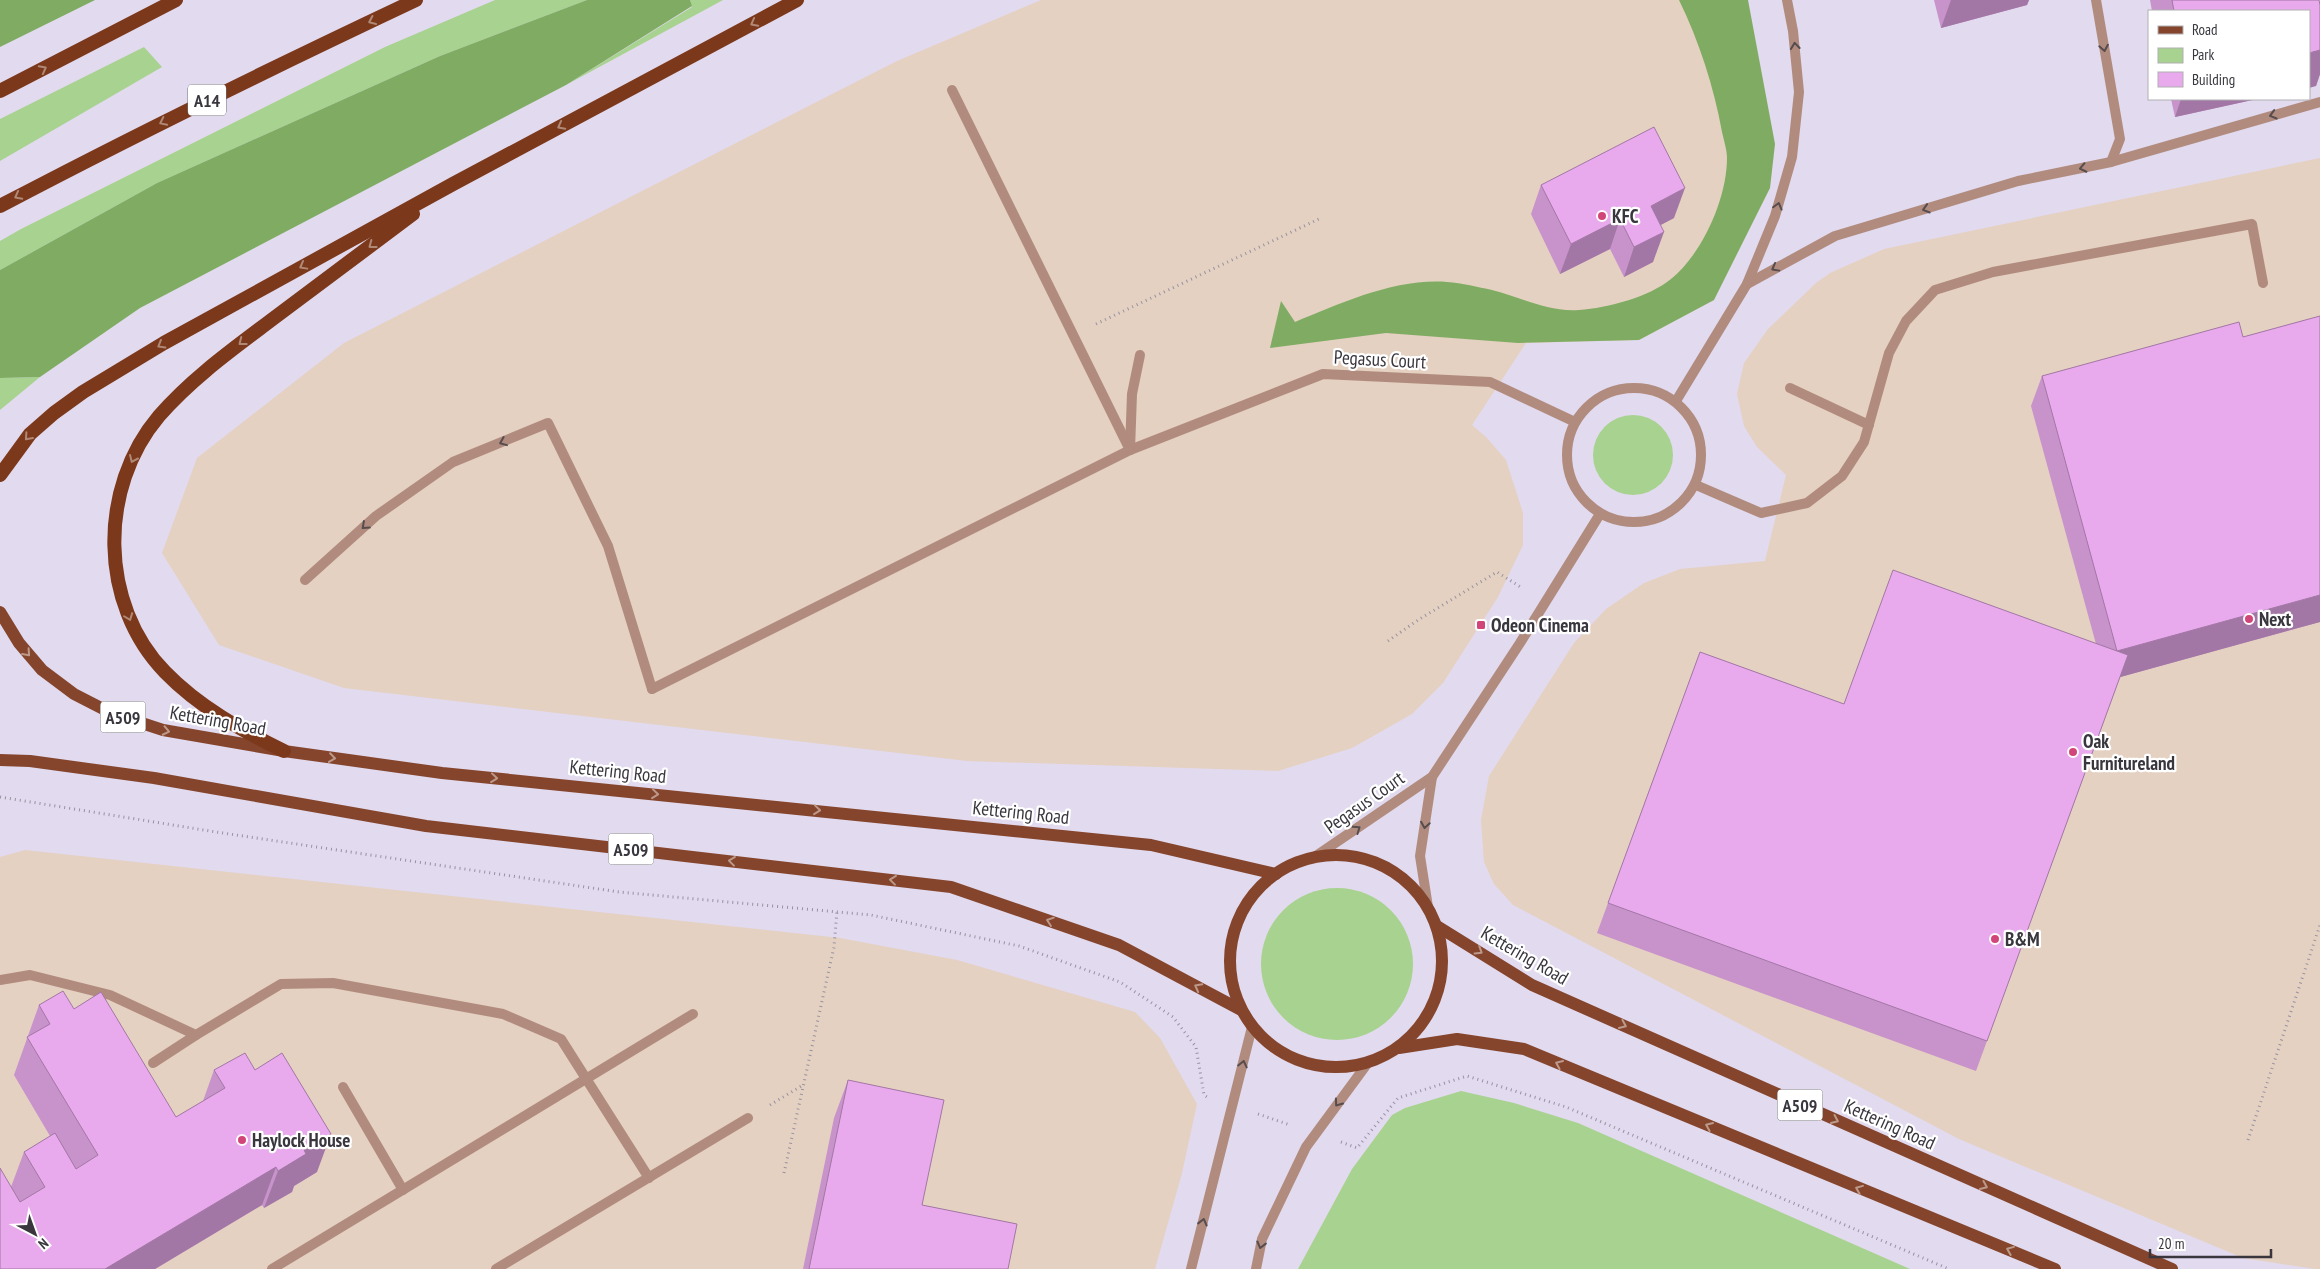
<svg xmlns="http://www.w3.org/2000/svg" width="2320" height="1269" font-family="'PT Sans Narrow',sans-serif">
	<style>
		.commercial { fill: #e4d1c1 }
		.green { fill: #a8d28f }
		.forest { fill: #7fac62 }
		.lines { fill: none; stroke-linecap: round; stroke-linejoin: round }
		.path { stroke: #9792a1; stroke-width: 3; stroke-dasharray: 1 4; stroke-linecap: butt }
		.service { stroke: #b18c7e; stroke-width: 10 }
		.minor { stroke: #b18c7e; stroke-width: 10 }
		.tertiary { stroke: #b18c7e; stroke-width: 10 }
		.primary { stroke: #85452c; stroke-width: 12 }
		.trunk { stroke: #7c381a; stroke-width: 14 }
		.wall { fill: #c892cb }
		.shaded-wall { fill: #a277a5 }
		.building { fill: #e8aaec; stroke: #a277a5 }
		.oneway { stroke: #b08876 }
		.oneway2 { stroke: #574c4e }
		.oneway3 { stroke: #bc998b }
		.poi-dot { fill: #d14579; stroke: #fff; stroke-width: 2 }
		.labels { text-anchor: middle; dominant-baseline: central; stroke-width: 4.5; stroke-linejoin: round; paint-order: stroke }
		.shield { fill: #fff; stroke: #747278; stroke-width: 1 }
		.shield-label { font-size: 18px; font-weight: bold; fill: #39363e }
		.poi-label { font-size: 19px; font-weight: bold; fill: #39363e; stroke: #fff; text-anchor: start }
		.street-label { font-size: 19px; fill: #39363e; stroke: #fff }
	</style>
	<rect width="100%" height="100%" fill="#e2daef"/>
	<g class="commercial">
		<path d="M1041,0H1702L1744,89L1714,300L1639,340L1526,343L1472,425L1487,438L1506,460L1523,513V545L1498,597L1443,683L1412,714L1352,748L1278,771L967,761L344,688L219,645L162,553L197,458L344,343L897,61Z"/>
		<path d="M2320,158V1269H2315L2243,1258L1959,1139L1513,905L1494,884L1484,862L1481,820L1489,776L1574,643L1606,609L1644,583L1680,569L1765,561L1786,475L1757,447L1744,426L1737,394L1744,363L1768,329L1816,283L1830,273L1884,249Z"/>
		<path d="M25,850L840,938L957,960L1135,1012L1160,1038L1197,1104L1182,1173L1155,1269H0V857Z"/>
	</g>
	<g class="green">
		<path d="M495,0H587L440,56L157,183L0,270V241L21,229L385,47Z"/>
		<path d="M690,0H723L566,85L692,7Z"/>
		<path d="M144,47L162,67L0,161V119Z"/>
		<path d="M40,377L0,410V378Z"/>
		<circle cx="1633" cy="455" r="40"/>
		<circle cx="1337" cy="964" r="76"/>
		<path d="M1461,1091L1514,1103L1578,1123L1910,1269H1298L1352,1169L1392,1115L1405,1108Z"/>
	</g>
	<g class="forest">
		<path d="M0,0H95L0,47Z"/>
		<path d="M587,0H690L692,6L566,85L140,308L40,377L0,378V270L157,183L440,56Z"/>
		<path d="M1679,0H1748L1775,144L1770,188L1714,300L1639,340L1518,343L1386,333L1270,348L1281,301L1295,322C1341,303 1396,278 1447,282C1462,283 1478,287 1492,290C1524,298 1546,312 1579,310C1608,308 1649,297 1671,279C1703,253 1727,198 1727,158C1727,150 1724,141 1722,132C1714,87 1699,41 1679,0Z"/>
	</g>
	<g class="lines">
		<g class="path">
			<path d="M1096,324L1319,219"/>
			<path d="M1388,641L1418,620L1497,572L1522,588"/>
			<path d="M0,797L216,832L619,892L871,915L1019,946L1120,982L1173,1017L1196,1047L1204,1095L1207,1097"/>
			<path d="M770,1105L803,1085"/>
			<path d="M1258,1114L1290,1125"/>
			<path d="M2248,1140L2320,925"/>
			<path d="M1341,1142L1357,1148L1398,1098L1467,1076L1566,1107L1949,1269"/>
			<path d="M784,1173L834,947L837,911"/>
		</g>
		<g class="service">
			<path d="M2096,0L2120,139L2111,162"/>
			<path d="M1747,284L1835,236L2018,181L2111,162L2320,102"/>
			<path d="M1790,388L1869,425"/>
			<path d="M1676,401L1747,284L1775,216L1792,157L1799,92L1793,31L1787,0"/>
			<path d="M1130,450L1132,394L1140,355"/>
			<path d="M1696,485L1761,513L1807,503L1842,476L1864,442L1889,353L1906,321L1935,290L1993,272L2252,224L2263,283"/>
			<path d="M305,580L376,516L453,462L548,423L608,546L652,689"/>
			<path d="M0,980L30,975L110,995L196,1035L281,984L333,983L503,1014L561,1039L649,1178"/>
			<path d="M153,1063L196,1035"/>
			<path d="M343,1087L403,1190"/>
			<path d="M272,1269L693,1014"/>
			<path d="M496,1269L748,1118"/>
		</g>
		<g class="minor">
			<path d="M952,90L1130,450"/>
			<circle cx="1634" cy="455" r="67"/>
			<path d="M652,689L1130,450L1323,374L1490,382L1575,422"/>
			<path d="M1316,856L1432,777L1520,643L1600,514"/>
			<path d="M1428,907L1420,856L1432,777"/>
		</g>
		<g class="tertiary">
			<path d="M1191,1269L1252,1027"/>
			<path d="M1256,1269L1262,1239L1306,1147L1367,1064"/>
		</g>
		<g class="primary">
			<path d="M0,612L19,643L42,670L74,694L111,713L163,730L284,751L442,773L1151,845L1276,874"/>
			<path d="M0,760L30,761L154,778L426,826L951,887L1119,945L1241,1010"/>
			<circle cx="1336" cy="961" r="106"/>
			<path d="M1437,926L1532,985L2172,1269"/>
			<path d="M1399,1048L1457,1039L1524,1049L2055,1269"/>
		</g>
		<g class="trunk">
			<path d="M0,91L176,0"/>
			<path d="M0,206C137,134 276,66 416,0"/>
			<path d="M0,475L30,434L54,413L83,392L164,343L453,184L797,0"/>
			<path d="M284,751C241,730 199,707 165,672C99,604 98,488 159,416C192,378 233,349 274,318C320,284 366,249 413,214"/>
		</g>
	</g>
	<g class="wall">
		<path d="M1934,0H2029L2027,5L1941,28Z"/>
		<path d="M2150,0H2319L2320,5V74L2316,86L2309,11H2152Z"/>
		<path d="M2171,99H2257L2175,117Z"/>
		<path d="M1541,185L1674,218L1660,225L1653,262L1624,277L1610,249L1560,274L1531,214Z"/>
		<path d="M2320,316V622L2120,677L1976,1071L1597,933L1700,652L1844,704L2096,644L2031,406L2042,376L2243,337Z"/>
		<path d="M39,1005L74,1009L176,1117L203,1101L214,1070L317,1172L294,1186L292,1192L264,1208L262,1205L155,1269H0L11,1187L24,1152L50,1136L14,1075Z"/>
		<path d="M848,1080L922,1205L1008,1269H803L834,1118Z"/>
	</g>
	<g class="shaded-wall">
		<path d="M1951,0H2029L2027,5L1941,28Z"/>
		<path d="M2320,50V74L2316,86L2309,88V53Z"/>
		<path d="M2181,99H2257L2175,117Z"/>
		<path d="M1685,188L1674,218L1640,236L1651,206Z"/>
		<path d="M1620,219L1610,249L1560,274L1571,244Z"/>
		<path d="M1664,232L1653,262L1624,277L1634,247Z"/>
		<path d="M2320,595V622L2106,681L2117,651Z"/>
		<path d="M331,1134L317,1172L294,1186L292,1192L264,1208L278,1171L304,1150Z"/>
		<path d="M276,1167L262,1205L155,1269H105Z"/>
	</g>
	<g class="building">
		<path d="M2172,0H2319L2320,5V50L2309,53V11H2174Z"/>
		<path d="M1654,127L1685,188L1651,206L1664,232L1634,247L1620,219L1571,244L1541,185Z"/>
		<path d="M2320,316V595L2117,651L2042,376L2239,322L2243,337Z"/>
		<path d="M1893,570L2128,655L1987,1041L1608,903L1700,652L1844,704Z"/>
		<path d="M63,991L74,1009L101,992L176,1117L225,1088L214,1070L245,1053L255,1070L282,1053L331,1134L304,1150L306,1154L278,1171L276,1167L105,1269H0V1168L20,1202L45,1187L24,1152L55,1133L76,1169L98,1155L27,1037L50,1024L39,1005Z"/>
		<path d="M848,1080L944,1100L922,1205L1017,1224L1008,1269H809Z"/>
	</g>
	<defs><path id="oneway-chevron" d="M-2-3.5L2.5 0L-2 3.5" fill="none" stroke-width="1.6" stroke-linecap="round" stroke-linejoin="round" transform="scale(1.25)"/></defs>
	<g class="oneway">
		<use href="#oneway-chevron" transform="translate(372 21) rotate(155)"/>
		<use href="#oneway-chevron" transform="translate(754 23) rotate(152)"/>
		<use href="#oneway-chevron" transform="translate(43 69) rotate(-28)"/>
		<use href="#oneway-chevron" transform="translate(163 122) rotate(154)"/>
		<use href="#oneway-chevron" transform="translate(561 126) rotate(152)"/>
		<use href="#oneway-chevron" transform="translate(18 196) rotate(152)"/>
		<use href="#oneway-chevron" transform="translate(372 245) rotate(143)"/>
		<use href="#oneway-chevron" transform="translate(303 266) rotate(151)"/>
		<use href="#oneway-chevron" transform="translate(242 342) rotate(142)"/>
		<use href="#oneway-chevron" transform="translate(161 345) rotate(150)"/>
		<use href="#oneway-chevron" transform="translate(28 437) rotate(132)"/>
		<use href="#oneway-chevron" transform="translate(133 459) rotate(114)"/>
		<use href="#oneway-chevron" transform="translate(129 617) rotate(69)"/>
	</g>
	<g class="oneway2">
		<use href="#oneway-chevron" transform="translate(1795 46) rotate(-96)"/>
		<use href="#oneway-chevron" transform="translate(2104 48) rotate(80)"/>
		<use href="#oneway-chevron" transform="translate(2273 115) rotate(164)"/>
		<use href="#oneway-chevron" transform="translate(2083 168) rotate(168)"/>
		<use href="#oneway-chevron" transform="translate(1778 206) rotate(-75)"/>
		<use href="#oneway-chevron" transform="translate(1926 209) rotate(163)"/>
		<use href="#oneway-chevron" transform="translate(1775 268) rotate(151)"/>
		<use href="#oneway-chevron" transform="translate(503 442) rotate(158)"/>
		<use href="#oneway-chevron" transform="translate(365 526) rotate(138)"/>
		<use href="#oneway-chevron" transform="translate(1425 825) rotate(99)"/>
		<use href="#oneway-chevron" transform="translate(1357 829) rotate(-35)"/>
		<use href="#oneway-chevron" transform="translate(1243 1064) rotate(-77)"/>
		<use href="#oneway-chevron" transform="translate(1338 1103) rotate(126)"/>
		<use href="#oneway-chevron" transform="translate(1203 1222) rotate(-76)"/>
		<use href="#oneway-chevron" transform="translate(1261 1245) rotate(104)"/>
	</g>
	<g class="oneway3">
		<use href="#oneway-chevron" transform="translate(27 653) rotate(48)"/>
		<use href="#oneway-chevron" transform="translate(166 731) rotate(12)"/>
		<use href="#oneway-chevron" transform="translate(332 758) rotate(8)"/>
		<use href="#oneway-chevron" transform="translate(494 778) rotate(6)"/>
		<use href="#oneway-chevron" transform="translate(655 794) rotate(6)"/>
		<use href="#oneway-chevron" transform="translate(817 810) rotate(6)"/>
		<use href="#oneway-chevron" transform="translate(732 861) rotate(-173)"/>
		<use href="#oneway-chevron" transform="translate(893 880) rotate(-173)"/>
		<use href="#oneway-chevron" transform="translate(1050 921) rotate(-161)"/>
		<use href="#oneway-chevron" transform="translate(1479 951) rotate(32)"/>
		<use href="#oneway-chevron" transform="translate(1198 987) rotate(-152)"/>
		<use href="#oneway-chevron" transform="translate(1623 1025) rotate(24)"/>
		<use href="#oneway-chevron" transform="translate(1559 1064) rotate(-157)"/>
		<use href="#oneway-chevron" transform="translate(1835 1120) rotate(24)"/>
		<use href="#oneway-chevron" transform="translate(1709 1126) rotate(-157)"/>
		<use href="#oneway-chevron" transform="translate(1984 1186) rotate(24)"/>
		<use href="#oneway-chevron" transform="translate(1859 1189) rotate(-158)"/>
		<use href="#oneway-chevron" transform="translate(2010 1250) rotate(-158)"/>
	</g>
	<g class="poi-dot">
		<circle cx="1602" cy="216" r="5"/>
		<circle cx="2249" cy="619" r="5"/>
		<rect x="1476" y="620" width="10" height="10" rx="2.5"/>
		<circle cx="2073" cy="752" r="5"/>
		<circle cx="1995" cy="939" r="5"/>
		<circle cx="242" cy="1140" r="5"/>
	</g>
	<g class="labels">
		<g class="shield">
			<rect x="188" y="84.5" width="38" height="31" rx="4"/>
			<rect x="100.5" y="701.5" width="45" height="31" rx="4"/>
			<rect x="608.5" y="833.5" width="45" height="31" rx="4"/>
			<rect x="1777.5" y="1089.5" width="45" height="31" rx="4"/>
		</g>
		<g class="shield-label">
			<text x="207" y="100">A14</text>
			<text x="123" y="717">A509</text>
			<text x="631" y="849">A509</text>
			<text x="1800" y="1105">A509</text>
		</g>
		<g class="poi-label">
			<text x="1612" y="216">KFC</text>
			<text x="2259" y="619">Next</text>
			<text x="1491" y="625">Odeon Cinema</text>
			<text x="2083" y="741">Oak<tspan x="2083" dy="22">Furnitureland</tspan></text>
			<text x="2005" y="939">B&amp;M</text>
			<text x="252" y="1140">Haylock House</text>
		</g>
		<g class="street-label">
			<text transform="translate(1380 359) rotate(3)">Pegasus Court</text>
			<text transform="translate(218 720) rotate(10)">Kettering Road</text>
			<text transform="translate(618 771) rotate(6)">Kettering Road</text>
			<text transform="translate(1364 802) rotate(-35)">Pegasus Court</text>
			<text transform="translate(1021 812) rotate(6)">Kettering Road</text>
			<text transform="translate(1525 955) rotate(30)">Kettering Road</text>
			<text transform="translate(1890 1124) rotate(24)">Kettering Road</text>
		</g>
	</g>
	<rect x="2148" y="10" width="162" height="90" fill="#ffffff" stroke="#b0afb2"/>
	<rect x="2158" y="26" width="25" height="8" fill="#85452c" stroke="#b0afb2"/>
	<text x="2192" y="35" font-size="15" fill="#39363e">Road</text>
	<rect x="2158" y="48" width="25" height="15" fill="#a8d28f" stroke="#b0afb2"/>
	<text x="2192" y="60" font-size="15" fill="#39363e">Park</text>
	<rect x="2158" y="72" width="25" height="15" fill="#e8aaec" stroke="#b0afb2"/>
	<text x="2192" y="85" font-size="15" fill="#39363e">Building</text>
	<g transform="translate(35 1234) rotate(139)" stroke="#ffffff" stroke-width="4" paint-order="stroke">
	<path d="M0-4L9 19L0 12L-9 19Z" fill="#39363e"/>
	<text y="-8" font-size="14" font-weight="bold" text-anchor="middle" fill="#39363e">N</text>
	</g>
	<path d="M2150 1249v8h121v-8" fill="none" stroke="#39363e" stroke-width="2.5"/>
	<text x="2158" y="1249" font-size="15" fill="#39363e" stroke="#ffffff" stroke-width="4" paint-order="stroke">20 m</text>
</svg>
